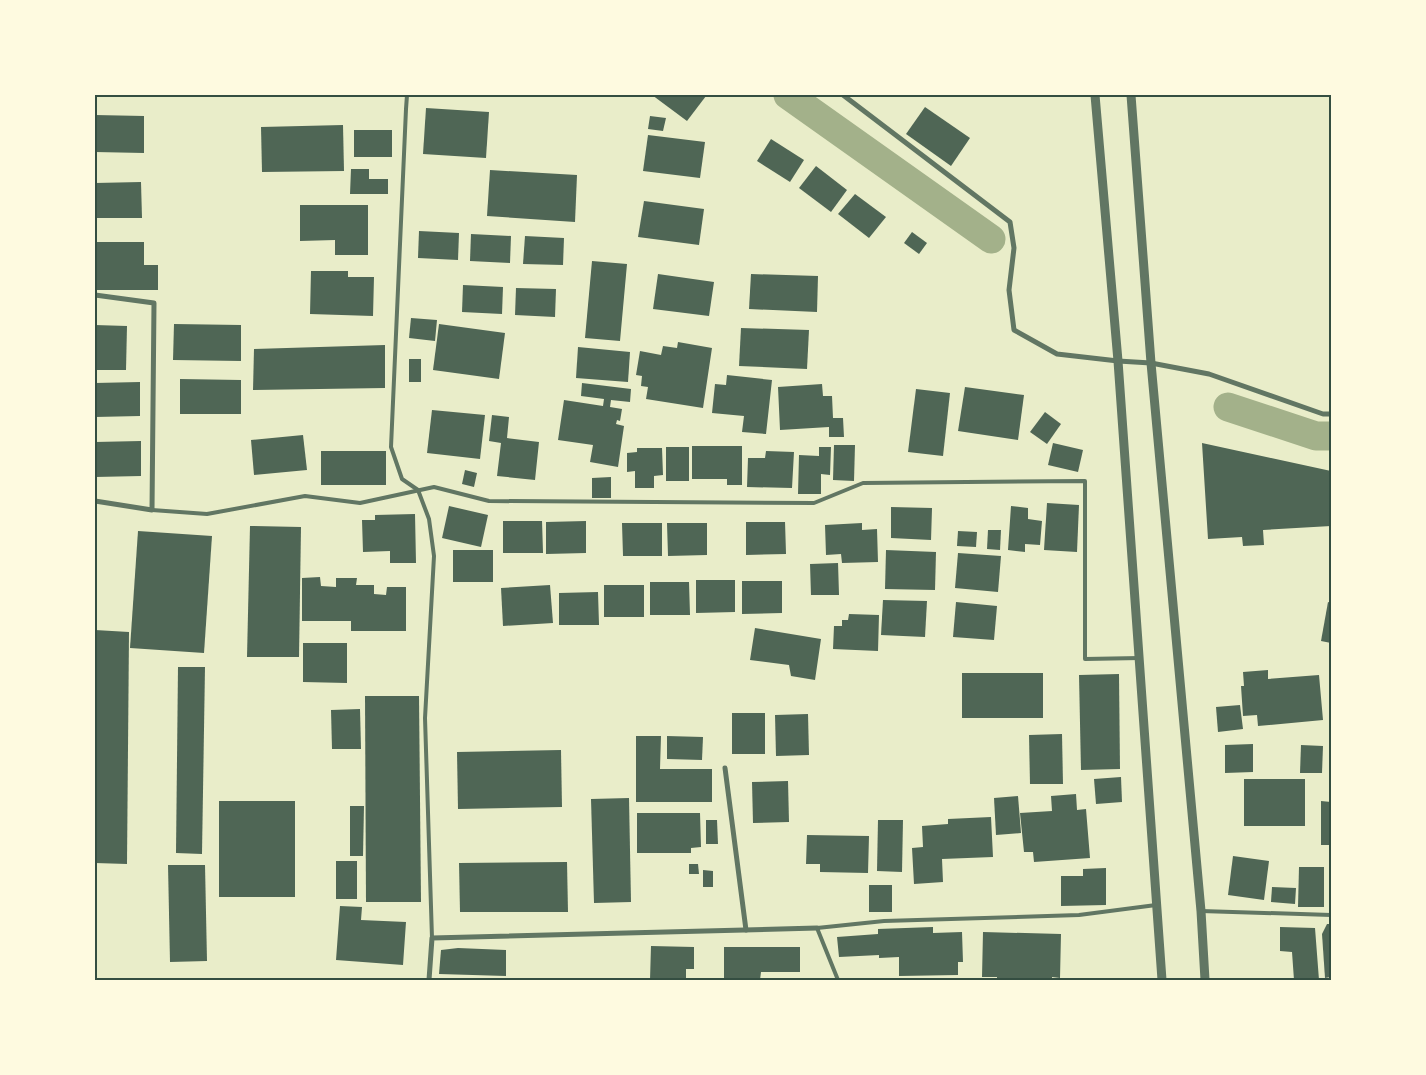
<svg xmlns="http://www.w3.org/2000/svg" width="1426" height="1075" font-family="'Fira Sans',sans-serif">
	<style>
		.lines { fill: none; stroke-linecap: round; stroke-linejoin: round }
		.canal { stroke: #a3b18a; stroke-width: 29 }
		.building { fill: #4f6655 }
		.service { stroke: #617663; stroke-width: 4 }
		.minor { stroke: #617663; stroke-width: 5 }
		.tertiary { stroke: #617663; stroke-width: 9 }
		.neatline { fill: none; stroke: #344e41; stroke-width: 2 }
	</style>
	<rect width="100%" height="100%" fill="#e9edc9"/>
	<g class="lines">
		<g class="canal">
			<path d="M788,95L991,239"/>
			<path d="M1228,407L1316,436H1331"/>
		</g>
	</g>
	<g class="building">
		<path d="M652,95H705L706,96L687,121Z"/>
		<path d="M925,107L970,138L951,166L906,134Z"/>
		<path d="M426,108L489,112L486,158L423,154Z"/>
		<path d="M95,115L144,116V153L95,152Z"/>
		<path d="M650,116L666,118L663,131L648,129Z"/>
		<path d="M343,125L344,171L262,172L261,127Z"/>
		<rect x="354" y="130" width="38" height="27"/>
		<path d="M648,135L705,142L700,178L643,171Z"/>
		<path d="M771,139L804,160L790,182L757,161Z"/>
		<path d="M816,166L847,190L831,212L799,188Z"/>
		<path d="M351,169H369V179H388V194H350Z"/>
		<path d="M490,170L577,175L575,222L487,216Z"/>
		<path d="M141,182L142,218H95V183Z"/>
		<path d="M855,194L886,217L869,238L838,214Z"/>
		<path d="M644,201L704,209L699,245L638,237Z"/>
		<path d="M300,205H368V255H335V240L300,241Z"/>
		<path d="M419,231L459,233L458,260L418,258Z"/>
		<path d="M912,232L927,243L919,254L904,243Z"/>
		<path d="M471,234L511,236L510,263L470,261Z"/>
		<path d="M525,236L564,238L563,265L523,264Z"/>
		<path d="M95,242H144V265H158V290H95Z"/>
		<path d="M592,261L627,264L620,341L585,338Z"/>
		<path d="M311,271H348V277H374L373,316L310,314Z"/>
		<path d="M658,274L714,282L709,316L653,309Z"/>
		<path d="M751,274L818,276L817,312L749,309Z"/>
		<path d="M463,285L503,287L502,314L462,312Z"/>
		<path d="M516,288L556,289L555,317L515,315Z"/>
		<path d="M411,318L437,320L435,341L409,338Z"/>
		<path d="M174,324L241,325V361L173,360Z"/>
		<path d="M439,324L505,333L499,379L433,370Z"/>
		<path d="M95,325L127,326L126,370H95Z"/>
		<path d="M741,328L809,330L807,369L739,366Z"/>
		<path d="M678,342L712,348L703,408L646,399L648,387L641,386L642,376L636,375L640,351L661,355L663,346L677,348Z"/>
		<path d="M385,345V388L253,390L254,349Z"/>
		<path d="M578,347L630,352L628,382L576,378Z"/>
		<rect x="409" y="359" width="12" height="23"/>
		<path d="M727,375L772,380L766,434L742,432L744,416L712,413L715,384L726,385Z"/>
		<path d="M180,379L241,380V414H180Z"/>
		<path d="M140,382V416L95,417V383Z"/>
		<path d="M582,383L631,389L630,402L611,400L610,407L622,409L620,421L617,420L616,424L624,426L618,467L590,462L593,445L558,440L564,400L603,406L604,399L581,396Z"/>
		<path d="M822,384L823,396H832L833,418H843L844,437H829V427L780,430L778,387Z"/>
		<path d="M965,387L1024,395L1018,440L958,431Z"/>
		<path d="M916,389L950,393L943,456L908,452Z"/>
		<path d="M432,410L485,415L480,459L427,453Z"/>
		<path d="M1045,412L1061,424L1047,444L1030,432Z"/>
		<path d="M492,415L509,417L507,438L539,442L535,480L497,476L501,443L489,441Z"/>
		<path d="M303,435L307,470L254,475L251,440Z"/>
		<path d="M141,441V476L95,477V442Z"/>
		<path d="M1053,443L1083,450L1078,472L1048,465Z"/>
		<path d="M1202,443L1331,471V526L1263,530L1264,545L1243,546L1242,537L1208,539Z"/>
		<path d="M834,445H855L854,481L833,480Z"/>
		<path d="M692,446H742V485H727V479H692Z"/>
		<rect x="666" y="447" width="23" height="34"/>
		<path d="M819,447H831L830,475L821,474V494H798L799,455L819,456Z"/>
		<path d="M637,448H662L663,475L654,476V488H635V471L627,472V453L637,452Z"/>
		<rect x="321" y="451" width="65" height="34"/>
		<path d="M766,451L794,452L792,488L747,487L748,458H765Z"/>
		<path d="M465,470L477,473L474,487L462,484Z"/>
		<path d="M611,477V498H592V478Z"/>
		<path d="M1047,503L1079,505L1077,552L1044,550Z"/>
		<path d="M449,506L488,515L481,547L442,538Z"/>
		<path d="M1011,506L1028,508V519L1042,521L1040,545L1025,544V552L1008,550Z"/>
		<path d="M891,507L932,508L931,540L891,538Z"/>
		<path d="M415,514L416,563H390V551L363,552L362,520H375V515Z"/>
		<path d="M503,521H542L543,553H503Z"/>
		<path d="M586,521V553L546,554V522Z"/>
		<path d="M746,522H785L786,554L746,555Z"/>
		<path d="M622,523H662V556H623Z"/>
		<path d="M667,523H707V555L668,556Z"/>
		<path d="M862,523V530L877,529L878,562L842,563L841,554L826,555L825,525Z"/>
		<path d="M250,526L301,527L299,657H247Z"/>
		<path d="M988,530H1001L1000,550L987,549Z"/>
		<path d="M138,531L212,536L204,653L130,648Z"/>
		<path d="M958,531L977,532L976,547L957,546Z"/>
		<rect x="453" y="550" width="40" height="32"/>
		<path d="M886,550L936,552L935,590L885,589Z"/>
		<path d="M958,553L1001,556L998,592L955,588Z"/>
		<path d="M838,563L839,595H811L810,564Z"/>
		<path d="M320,577L321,586L336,587V578H357L356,585H374V594L386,595L387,587H406V631H351V621H302V578Z"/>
		<path d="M696,580H735V612L696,613Z"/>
		<path d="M742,581H782V613L742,614Z"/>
		<path d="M650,582H689L690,615H650Z"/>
		<path d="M550,585L553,623L503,626L501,588Z"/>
		<rect x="604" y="585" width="40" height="32"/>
		<path d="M598,592L599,625H559V593Z"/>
		<path d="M883,600L927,601L925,637L881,635Z"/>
		<path d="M956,602L997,606L994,640L953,637Z"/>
		<path d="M1328,602L1331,603V643L1321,641Z"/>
		<path d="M849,614L879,615L878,651L833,649L834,626H842V620H848Z"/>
		<path d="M755,628L821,639L815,680L791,676L789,665L750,660Z"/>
		<path d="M95,630L129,632L127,864L95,863Z"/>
		<path d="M303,643H347V683L303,682Z"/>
		<path d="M178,667H205L202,854L176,853Z"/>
		<path d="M1268,670V679L1319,675L1323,720L1258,726L1257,715L1243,716L1241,686H1244L1243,672Z"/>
		<rect x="962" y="673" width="81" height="45"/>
		<path d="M1119,674L1120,769L1081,770L1079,675Z"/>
		<path d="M365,696H419L421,902H366Z"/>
		<path d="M1240,705L1243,729L1218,732L1216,707Z"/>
		<path d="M360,709L361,749H332L331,710Z"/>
		<rect x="732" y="713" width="33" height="41"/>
		<path d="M808,714L809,755L776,756L775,715Z"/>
		<path d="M1062,734L1063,784H1030L1029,735Z"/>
		<path d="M636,736H661L660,769H712V802H636Z"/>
		<path d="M667,736L703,737L702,760L667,759Z"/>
		<path d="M1253,744V772L1225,773V745Z"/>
		<path d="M1301,745L1323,746L1322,773H1300Z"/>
		<path d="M561,750L562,807L458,809L457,752Z"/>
		<path d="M1121,777L1122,802L1096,804L1094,779Z"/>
		<rect x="1244" y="779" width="61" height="47"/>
		<path d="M788,781L789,822L753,823L752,782Z"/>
		<path d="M1076,794L1077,810L1086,809L1090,858L1034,862L1033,852H1024L1020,813L1052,811L1051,796Z"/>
		<path d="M1018,796L1021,833L996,835L994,798Z"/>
		<path d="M629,798L631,902L594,903L591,799Z"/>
		<rect x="219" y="801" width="76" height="96"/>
		<path d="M1321,801L1331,802V845H1321Z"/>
		<path d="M350,806H364L363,856H350Z"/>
		<path d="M637,813H700L701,847L691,848V853H637Z"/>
		<path d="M991,817L993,857L942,859L943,882L914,884L912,848L923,847L922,826L948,824V819Z"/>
		<path d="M706,820H717L718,844H706Z"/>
		<path d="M878,820H903L902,872L877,871Z"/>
		<path d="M807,835L869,836L868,873L820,872V864H806Z"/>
		<path d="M1233,856L1269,861L1264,900L1228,895Z"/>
		<rect x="336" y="861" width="21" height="38"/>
		<path d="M567,862L568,912H460L459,863Z"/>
		<path d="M689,864H698L699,874H689Z"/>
		<path d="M168,865H205L207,961L170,962Z"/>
		<path d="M1299,867H1324V907H1298Z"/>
		<path d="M1106,868V905L1061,906V876H1083V869Z"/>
		<path d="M703,870L713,871V887H703Z"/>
		<rect x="869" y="885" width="23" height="27"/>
		<path d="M1272,887L1296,888L1295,904L1271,902Z"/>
		<path d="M340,906L362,907L361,920L406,922L403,965L336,960Z"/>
		<path d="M1327,924H1331V977L1325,978L1322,934Z"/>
		<path d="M933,927V933L962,932L963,962H958V975L899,976V957L879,958V955L839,957L837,937L878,934V929Z"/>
		<path d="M1280,927L1315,928L1319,980H1294L1292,952L1280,951Z"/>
		<path d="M983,932L1061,934L1060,978L1052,977V980H997V977H982Z"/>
		<path d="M651,946L694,947V969H686V980H650Z"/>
		<path d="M724,947H800V972H761L760,980H724Z"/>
		<path d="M458,948L506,950V976L439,974L441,950Z"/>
	</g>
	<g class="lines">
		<g class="service">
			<path d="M407,95L406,109L391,447L402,479L418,490L429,519L434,556L425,718L432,938"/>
			<path d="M152,510L207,514L305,496L360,503L434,487L489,501L814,503L863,483L1085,481V659L1140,658"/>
			<path d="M1201,911L1331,915"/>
			<path d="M838,980L817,928L884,921L1079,915L1156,905"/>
		</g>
		<g class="minor">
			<path d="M843,95L1010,222L1014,248L1009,290L1014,330L1057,354L1118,361L1151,363L1209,374L1323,414H1331"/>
			<path d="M95,295L154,303L152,510L95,501"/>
			<path d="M725,768L746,930"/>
			<path d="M429,980L432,938L817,928"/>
		</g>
		<g class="tertiary">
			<path d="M1095,95L1118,361L1162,980"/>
			<path d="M1131,95L1151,363L1201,911L1205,980"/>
		</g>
	</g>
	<rect width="1426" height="1075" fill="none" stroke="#fefae0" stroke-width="192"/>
	<rect x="96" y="96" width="1234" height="883" class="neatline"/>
</svg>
